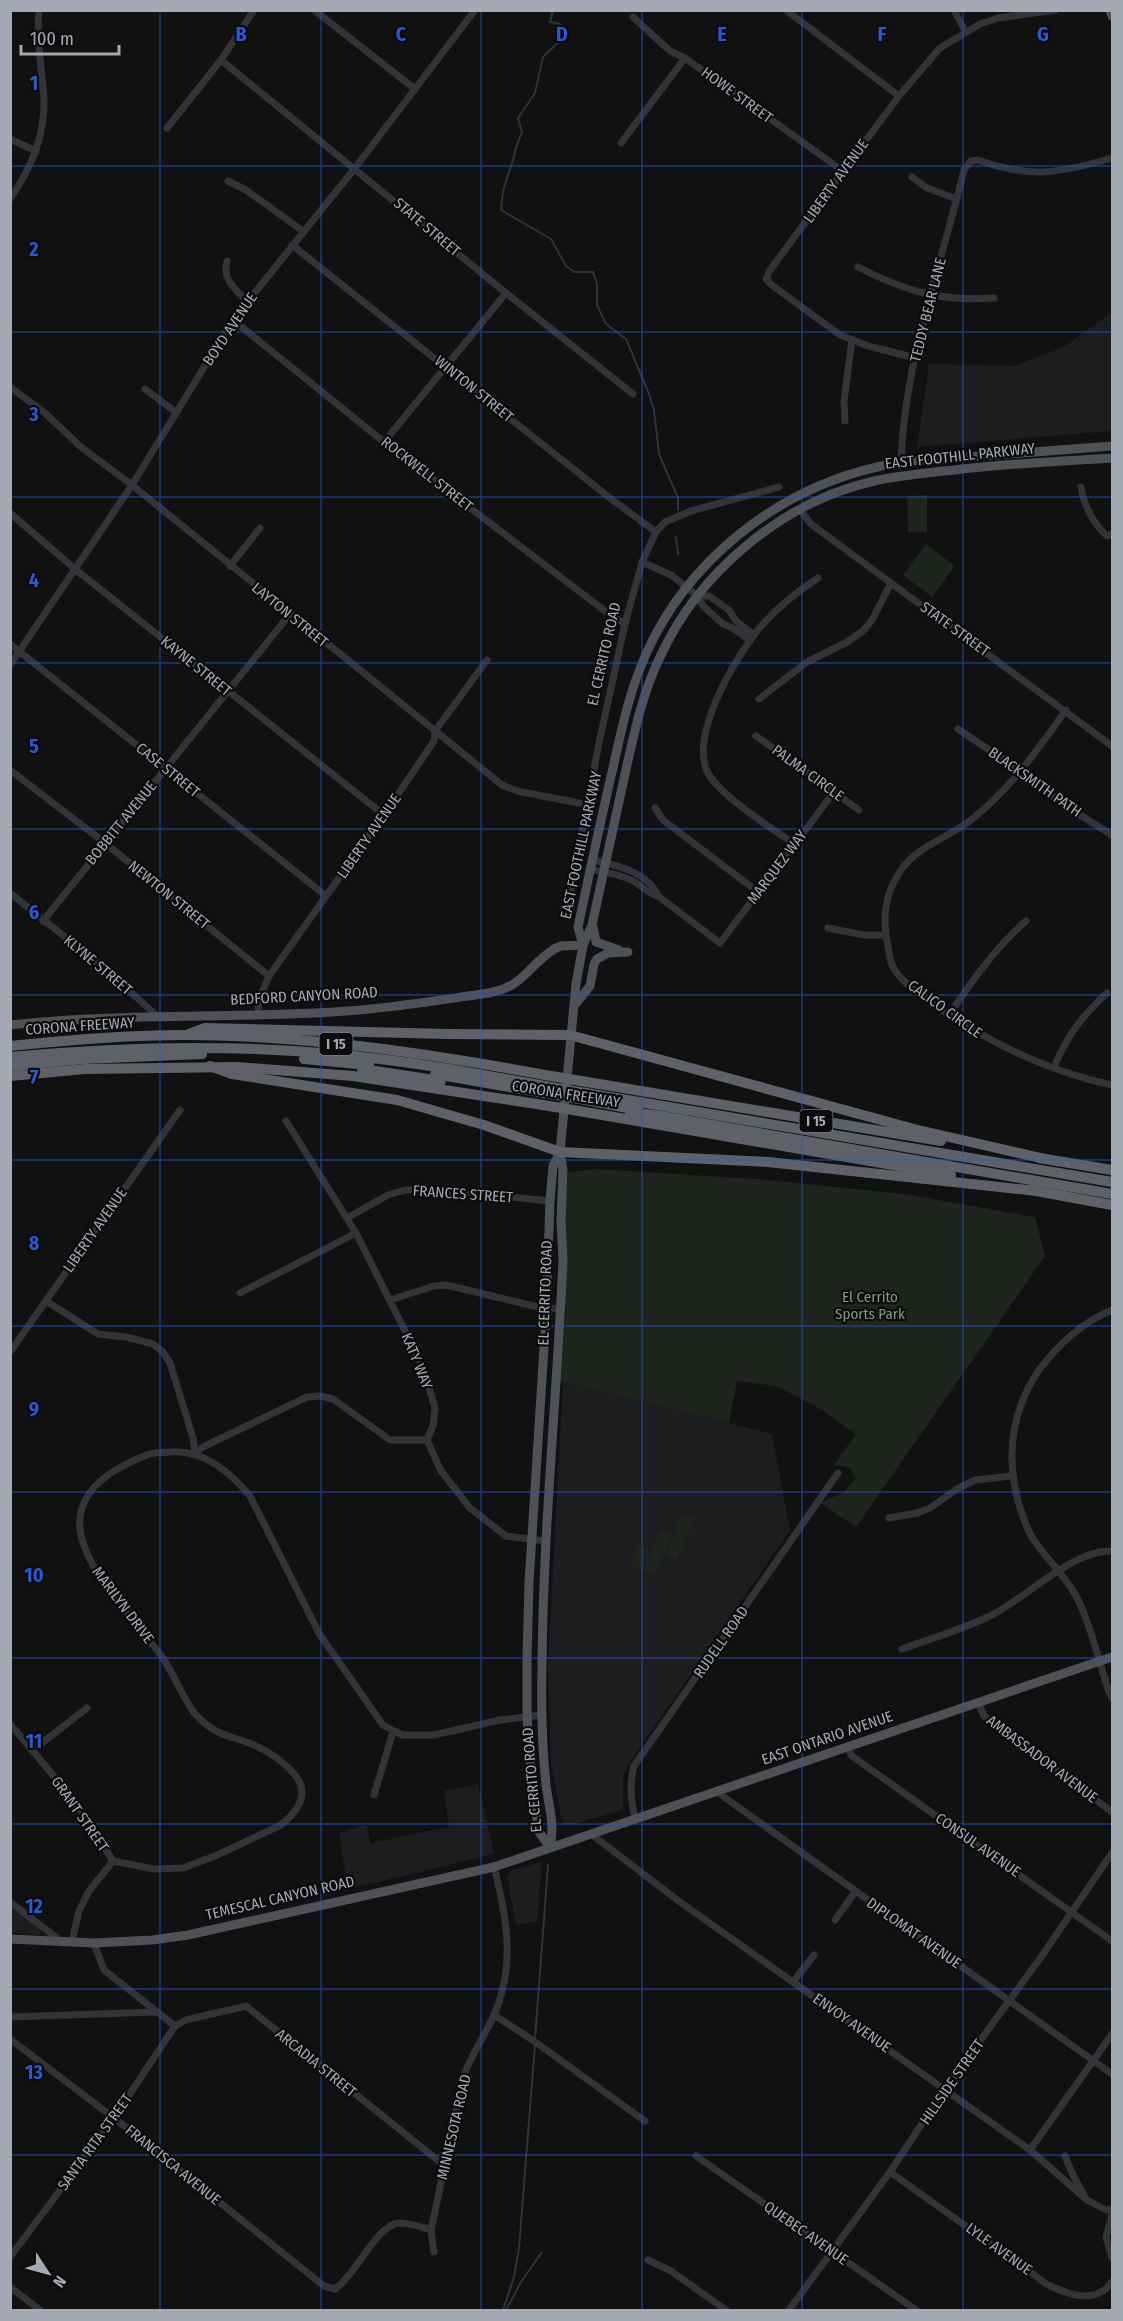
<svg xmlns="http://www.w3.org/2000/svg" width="1123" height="2321" font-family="'Fira Sans Condensed',sans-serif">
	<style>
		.built { fill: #1d1d1f }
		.green { fill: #1d251d }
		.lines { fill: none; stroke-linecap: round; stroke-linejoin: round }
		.stream { stroke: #2b353a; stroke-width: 2 }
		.minor { stroke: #323437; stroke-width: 7 }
		.major { stroke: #4e5156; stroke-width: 9 }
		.highway { stroke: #5e6268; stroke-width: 10 }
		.highway-bridge { stroke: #5e6268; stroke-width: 10 }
		.grid { fill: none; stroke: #2a57d4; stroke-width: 1.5; stroke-opacity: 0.55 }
		.labels { text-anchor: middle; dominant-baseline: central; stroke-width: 4.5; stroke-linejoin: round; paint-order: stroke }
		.shield { fill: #0c0c0d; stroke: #767b81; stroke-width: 1.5 }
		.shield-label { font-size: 14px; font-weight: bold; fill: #a3aab3 }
		.street-label { font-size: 15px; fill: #a3aab3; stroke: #0c0c0d }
		.park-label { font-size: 15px; fill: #7d9d7a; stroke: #0c0c0d }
		.grid-label { font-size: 20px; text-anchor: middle; font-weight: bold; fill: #2a57d4; stroke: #0c0c0d; stroke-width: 4.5; stroke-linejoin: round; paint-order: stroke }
	</style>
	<rect width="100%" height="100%" fill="#111112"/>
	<g class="built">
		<path d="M1112,312V431L917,447L929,364L1015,366L1064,347Z"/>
		<path d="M563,1382L772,1434L790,1530L633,1758L623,1776V1810L567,1826L562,1822L551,1764L548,1664Z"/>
		<path d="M478,1784L494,1854L348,1889L339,1833L366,1824L371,1843L449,1827L444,1791Z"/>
		<path d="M542,1862L537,1921L516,1925L507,1876L512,1870Z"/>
		<path d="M10,1906L41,1929V1935L11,1933Z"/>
	</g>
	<g class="green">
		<path d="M927,495V532H908L907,496Z"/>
		<path d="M926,544L955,566L932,597L903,575Z"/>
		<path d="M596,1169L756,1179L904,1194L1035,1217L1045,1256L856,1527L820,1503L844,1492L856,1478L849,1467L834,1465L856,1434L822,1410L777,1386L737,1381L729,1423L560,1381L566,1313L560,1262L568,1172Z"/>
		<path d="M683,1514L695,1519L686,1539L674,1534Z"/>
		<path d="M661,1529L672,1535L664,1554L653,1550L663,1556L654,1576L643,1571Z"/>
		<path d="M674,1535L685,1540L676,1560L665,1555Z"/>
		<path d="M639,1545L650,1550L641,1570L630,1565Z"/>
	</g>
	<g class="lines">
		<g class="stream">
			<path d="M553,10L550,22L560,24L568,33L543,57L535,93L518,118L522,133C516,144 515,154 511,166C505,184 502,191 501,210L551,239L566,266L574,272H593L597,284V305L606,324L626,339L649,394L654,410L659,454L678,498V510"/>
			<path d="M676,537L678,554"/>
			<path d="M535,2039L548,1865"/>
			<path d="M503,2310L514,2277L519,2248L535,2045"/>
			<path d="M506,2310L521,2282L542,2252"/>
		</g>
		<g class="minor">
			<path d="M314,10L415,89"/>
			<path d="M786,10L899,96"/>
			<path d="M954,10L965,31"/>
			<path d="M633,17L670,51L685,58L843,171"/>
			<path d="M221,60L506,293L633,394"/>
			<path d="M167,128L221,60L254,10"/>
			<path d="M10,139L36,151"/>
			<path d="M621,143L685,58"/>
			<path d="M912,177L927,188L957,199"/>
			<path d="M228,181L246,190L303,231"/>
			<path d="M10,199C31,168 45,137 44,99C42,69 36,40 39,10"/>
			<path d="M292,245L610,498L656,532"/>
			<path d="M227,261C222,280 235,289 248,302"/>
			<path d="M858,267C905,291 941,302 994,298"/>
			<path d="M233,320L384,442L601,608L625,624"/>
			<path d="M916,358L868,346L840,335L773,286L766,279L770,270L899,96L940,48L980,24L998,18L1056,10"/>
			<path d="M10,387L45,413L81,447L132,485L502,785L517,791L589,805"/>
			<path d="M145,389L177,413"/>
			<path d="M845,421L844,401L852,340"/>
			<path d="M384,442L506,293"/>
			<path d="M901,463C904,363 941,266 964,170L971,161L978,160C1031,179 1060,173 1112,158"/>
			<path d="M1081,487C1084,505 1093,523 1107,536L1112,534"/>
			<path d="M800,510L811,524L1112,746"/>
			<path d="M10,513L75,569L384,815"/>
			<path d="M642,562L671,575L698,596L703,606L723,624L731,627L750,640"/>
			<path d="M230,566L260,528"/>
			<path d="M698,596H709L729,610L736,621L754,635"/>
			<path d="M10,644L326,896"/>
			<path d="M10,665L132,485L233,320L355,168L475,10"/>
			<path d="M759,699L807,662L847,642L863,631L872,620L891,583"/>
			<path d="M1066,710C1037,751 1010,789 971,820C948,838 919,845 901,870C884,894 882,920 888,947C889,953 890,960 892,965C901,983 920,994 935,1005C989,1043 1047,1071 1112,1085"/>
			<path d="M958,729L1022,772L1061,803L1112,835"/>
			<path d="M756,736L859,810"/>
			<path d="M10,770L105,843L269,976"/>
			<path d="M655,808L663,820L758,892"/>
			<path d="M794,844C772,828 717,794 707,771C690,733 737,654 762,625C778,607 798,591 818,578"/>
			<path d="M593,860C616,865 648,872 658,896"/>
			<path d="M591,869C606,873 620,874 633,881C642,886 648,894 658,896L720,943L834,792"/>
			<path d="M10,893L110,973L157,1016"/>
			<path d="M566,916L599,743L625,624L642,562L656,532L665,522L691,511L779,487"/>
			<path d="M43,921L290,614"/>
			<path d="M828,928L864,935H885"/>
			<path d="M258,1014L259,1000L269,976L384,815L434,741L435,731L487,660"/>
			<path d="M949,1015C972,981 995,948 1026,921"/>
			<path d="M1054,1067C1067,1036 1082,1016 1107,993"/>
			<path d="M286,1121L356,1233L424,1369L435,1408L433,1426L427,1440L441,1471L470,1508L506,1536L545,1541"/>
			<path d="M347,1218L388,1195L405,1190L429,1189L550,1201"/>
			<path d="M240,1293L356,1233"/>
			<path d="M390,1300L434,1286L447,1285L537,1307L561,1309"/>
			<path d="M46,1301L98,1334L126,1337L153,1344L163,1352L170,1363L193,1438L195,1453L205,1446L307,1397L320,1396L333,1399L390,1440H427"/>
			<path d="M1112,1310C1081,1323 1059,1344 1039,1370C1012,1410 1006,1455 1018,1501C1022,1514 1026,1528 1033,1539C1046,1558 1063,1574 1075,1594C1089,1619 1099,1661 1108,1689L1112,1698"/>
			<path d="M10,1352L180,1110"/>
			<path d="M889,1518L917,1513L930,1508L957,1489L975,1480L1012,1476"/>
			<path d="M902,1649C932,1638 964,1629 992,1615C1027,1597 1074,1549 1112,1551"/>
			<path d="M978,1702L984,1716L1112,1812"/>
			<path d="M10,1724L74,1800L113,1861"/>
			<path d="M847,1747L852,1756L1112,1941"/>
			<path d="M33,1750L87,1708"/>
			<path d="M717,1792L1112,2074"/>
			<path d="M374,1795L393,1732"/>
			<path d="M635,1819C631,1800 629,1785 634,1766L838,1473"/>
			<path d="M591,1834L680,1902L1030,2150L1087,2200L1106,2210L1112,2209"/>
			<path d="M113,1861L154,1869L183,1868L215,1856L279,1826C292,1817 309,1799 299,1781C290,1765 266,1749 249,1743C239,1739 228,1737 218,1732C211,1729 203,1722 197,1716C186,1706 172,1669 160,1654C106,1584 17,1505 147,1455C154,1452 162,1453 170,1452C204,1450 229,1471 250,1496L320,1635L383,1725L402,1735H434L500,1720L541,1715"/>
			<path d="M10,1902L61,1941"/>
			<path d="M835,1920L855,1892"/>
			<path d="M72,1941L79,1911L89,1891L113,1861"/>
			<path d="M94,1943L104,1970L175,2026"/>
			<path d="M793,1982L814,1955"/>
			<path d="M494,2015L531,2039L645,2121"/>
			<path d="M10,2017L156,2012"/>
			<path d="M175,2026L186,2020L246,2006L445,2166"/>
			<path d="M10,2039L114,2118L324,2286L335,2289C356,2275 377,2224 399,2223C410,2223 421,2227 431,2230"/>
			<path d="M1030,2150L1112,2034"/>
			<path d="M696,2156L916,2310"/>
			<path d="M1065,2156L1073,2175L1084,2195"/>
			<path d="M890,2172L1048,2285C1070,2295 1095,2305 1112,2282"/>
			<path d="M1112,2215L1106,2237L1112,2258"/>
			<path d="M434,2252L431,2230L464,2075C472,2054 484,2037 493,2017C516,1967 507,1918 494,1867"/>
			<path d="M10,2257L114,2118L175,2026"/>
			<path d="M648,2260L671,2271L726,2310"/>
			<path d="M10,2287L40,2310"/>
			<path d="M789,2310L890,2172L945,2089L1041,1957L1112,1853"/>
		</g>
		<g class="major">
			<path d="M1110,10L1112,16"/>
			<path d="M593,927L596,942L619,950"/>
			<path d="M583,945L578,927C589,875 600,824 612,772C621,732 629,692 646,654C688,560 777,490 877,467C911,459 947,458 981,456C1025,453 1069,449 1112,446"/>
			<path d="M574,1006L590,986L594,964L597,959L608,953L628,952"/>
			<path d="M10,1025C112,1014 213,1018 315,1013C371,1011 426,1002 482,994C525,988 523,970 554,949L561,946L583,945"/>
			<path d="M550,1847C555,1822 549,1809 546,1785C542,1746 541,1706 542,1667C543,1531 557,1395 563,1260L561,1221L563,1170L560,1152L576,984L583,945L592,925C603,874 614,824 625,774C634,734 642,694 660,657C699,572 782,502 874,481C906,474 939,472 972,468C1019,463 1066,461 1112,458"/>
			<path d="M550,1847L539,1832L532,1787L527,1716V1659L529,1583L546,1316L550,1201L553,1166L560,1152"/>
			<path d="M10,1939L94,1943L152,1940L188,1935L494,1867L1112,1657"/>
		</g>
		<g class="highway">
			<path d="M186,1035L205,1028L448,1034L570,1035L914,1129L1045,1159"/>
			<path d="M10,1046C68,1040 126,1035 183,1035C305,1035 426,1053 545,1075"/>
			<path d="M10,1057C118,1047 225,1044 333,1054C404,1060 475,1073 545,1086"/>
			<path d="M304,1059L369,1065"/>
			<path d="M10,1066L83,1059L202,1054"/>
			<path d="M210,1066L232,1074L397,1100L484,1125L560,1152L768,1162L1037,1191"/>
			<path d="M362,1069L441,1081"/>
			<path d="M435,1074L544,1093"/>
			<path d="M10,1076L85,1069L237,1067L353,1076L543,1105"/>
			<path d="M587,1082L941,1141"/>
			<path d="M586,1093L1112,1182"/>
			<path d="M586,1100L638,1110"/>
			<path d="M585,1112L951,1175"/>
			<path d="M630,1112L661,1116L1112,1194"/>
			<path d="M1039,1158L1112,1170"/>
			<path d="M1031,1190L1112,1205"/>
		</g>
		<g class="highway-bridge">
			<path d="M545,1075L587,1082"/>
			<path d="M545,1086L586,1093"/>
			<path d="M544,1093L586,1100"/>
			<path d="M543,1105L585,1112"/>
		</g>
	</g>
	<path class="grid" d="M160,10V2310M321,10V2310M481,10V2310M642,10V2310M802,10V2310M963,10V2310M10,166H1112M10,332H1112M10,497H1112M10,663H1112M10,829H1112M10,995H1112M10,1160H1112M10,1326H1112M10,1492H1112M10,1658H1112M10,1824H1112M10,1989H1112M10,2155H1112"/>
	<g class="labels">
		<g class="shield">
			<rect x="319.5" y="1033" width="33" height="22" rx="4.5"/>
			<rect x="799.5" y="1110" width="33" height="22" rx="4.5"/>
		</g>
		<g class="shield-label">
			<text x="336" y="1044">I 15</text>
			<text x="816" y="1121">I 15</text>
		</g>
		<g class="street-label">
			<text transform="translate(737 95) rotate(36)">HOWE STREET</text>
			<text transform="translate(836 181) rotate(-54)">LIBERTY AVENUE</text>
			<text transform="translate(427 227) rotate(40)">STATE STREET</text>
			<text transform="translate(928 310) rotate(-76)">TEDDY BEAR LANE</text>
			<text transform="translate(230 329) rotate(-56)">BOYD AVENUE</text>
			<text transform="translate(474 389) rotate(39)">WINTON STREET</text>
			<text transform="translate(960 456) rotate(-6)">EAST FOOTHILL PARKWAY</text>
			<text transform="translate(427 474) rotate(38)">ROCKWELL STREET</text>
			<text transform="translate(290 615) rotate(39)">LAYTON STREET</text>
			<text transform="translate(955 629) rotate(36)">STATE STREET</text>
			<text transform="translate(604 654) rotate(-77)">EL CERRITO ROAD</text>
			<text transform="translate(196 666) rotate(39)">KAYNE STREET</text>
			<text transform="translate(168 770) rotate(39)">CASE STREET</text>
			<text transform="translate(808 773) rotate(36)">PALMA CIRCLE</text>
			<text transform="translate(1035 782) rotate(35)">BLACKSMITH PATH</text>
			<text transform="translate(121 823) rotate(-51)">BOBBITT AVENUE</text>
			<text transform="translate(369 836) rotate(-55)">LIBERTY AVENUE</text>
			<text transform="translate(581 845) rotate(-78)">EAST FOOTHILL PARKWAY</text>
			<text transform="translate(777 867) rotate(-53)">MARQUEZ WAY</text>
			<text transform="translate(169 895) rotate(39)">NEWTON STREET</text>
			<text transform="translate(98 965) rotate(40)">KLYNE STREET</text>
			<text transform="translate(304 996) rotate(-3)">BEDFORD CANYON ROAD</text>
			<text transform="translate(945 1009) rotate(36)">CALICO CIRCLE</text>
			<text transform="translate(80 1026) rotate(-4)">CORONA FREEWAY</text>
			<text transform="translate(566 1094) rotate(9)">CORONA FREEWAY</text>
			<text transform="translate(463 1194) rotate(4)">FRANCES STREET</text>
			<text transform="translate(95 1230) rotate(-55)">LIBERTY AVENUE</text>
			<text transform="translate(545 1293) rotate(-88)">EL CERRITO ROAD</text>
			<text transform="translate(417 1361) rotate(68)">KATY WAY</text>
			<text transform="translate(123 1605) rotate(53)">MARILYN DRIVE</text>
			<text transform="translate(721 1642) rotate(-55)">RUDELL ROAD</text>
			<text transform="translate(827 1738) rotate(-19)">EAST ONTARIO AVENUE</text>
			<text transform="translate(1042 1759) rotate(37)">AMBASSADOR AVENUE</text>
			<text transform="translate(532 1780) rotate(-95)">EL CERRITO ROAD</text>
			<text transform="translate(80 1814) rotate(55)">GRANT STREET</text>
			<text transform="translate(978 1845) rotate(35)">CONSUL AVENUE</text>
			<text transform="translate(280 1898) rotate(-13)">TEMESCAL CANYON ROAD</text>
			<text transform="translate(914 1933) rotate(35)">DIPLOMAT AVENUE</text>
			<text transform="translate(852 2023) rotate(35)">ENVOY AVENUE</text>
			<text transform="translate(316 2063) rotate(39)">ARCADIA STREET</text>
			<text transform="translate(952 2082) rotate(-55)">HILLSIDE STREET</text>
			<text transform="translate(454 2127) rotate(-77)">MINNESOTA ROAD</text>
			<text transform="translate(95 2142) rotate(-54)">SANTA RITA STREET</text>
			<text transform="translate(173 2165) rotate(39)">FRANCISCA AVENUE</text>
			<text transform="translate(806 2233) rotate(35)">QUEBEC AVENUE</text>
			<text transform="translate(999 2249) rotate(36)">LYLE AVENUE</text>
		</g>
		<g class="park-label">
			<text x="870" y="1297">El Cerrito<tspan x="870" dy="17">Sports Park</tspan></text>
		</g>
	</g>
	<g class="grid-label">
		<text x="241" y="41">B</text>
		<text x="401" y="41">C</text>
		<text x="562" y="41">D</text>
		<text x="722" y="41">E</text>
		<text x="882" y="41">F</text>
		<text x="1043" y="41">G</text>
		<text x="34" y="90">1</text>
		<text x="34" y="256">2</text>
		<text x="34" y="421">3</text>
		<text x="34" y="587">4</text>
		<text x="34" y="753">5</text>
		<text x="34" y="919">6</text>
		<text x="34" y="1084">7</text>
		<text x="34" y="1250">8</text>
		<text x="34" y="1416">9</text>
		<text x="34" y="1582">10</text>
		<text x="34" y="1748">11</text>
		<text x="34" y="1913">12</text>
		<text x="34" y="2079">13</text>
	</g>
	<rect width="1123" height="2321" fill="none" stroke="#a3aab3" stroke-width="24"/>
	<g transform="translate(48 2273) rotate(126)" stroke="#0c0c0d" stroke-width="4.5" paint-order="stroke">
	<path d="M0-4.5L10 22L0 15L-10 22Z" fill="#a3aab3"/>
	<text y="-9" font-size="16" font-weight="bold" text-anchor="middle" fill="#a3aab3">N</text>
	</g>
	<path d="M21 45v9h98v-9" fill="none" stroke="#a3aab3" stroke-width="3"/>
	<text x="30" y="45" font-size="18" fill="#a3aab3" stroke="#0c0c0d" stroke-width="4.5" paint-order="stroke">100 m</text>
</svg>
